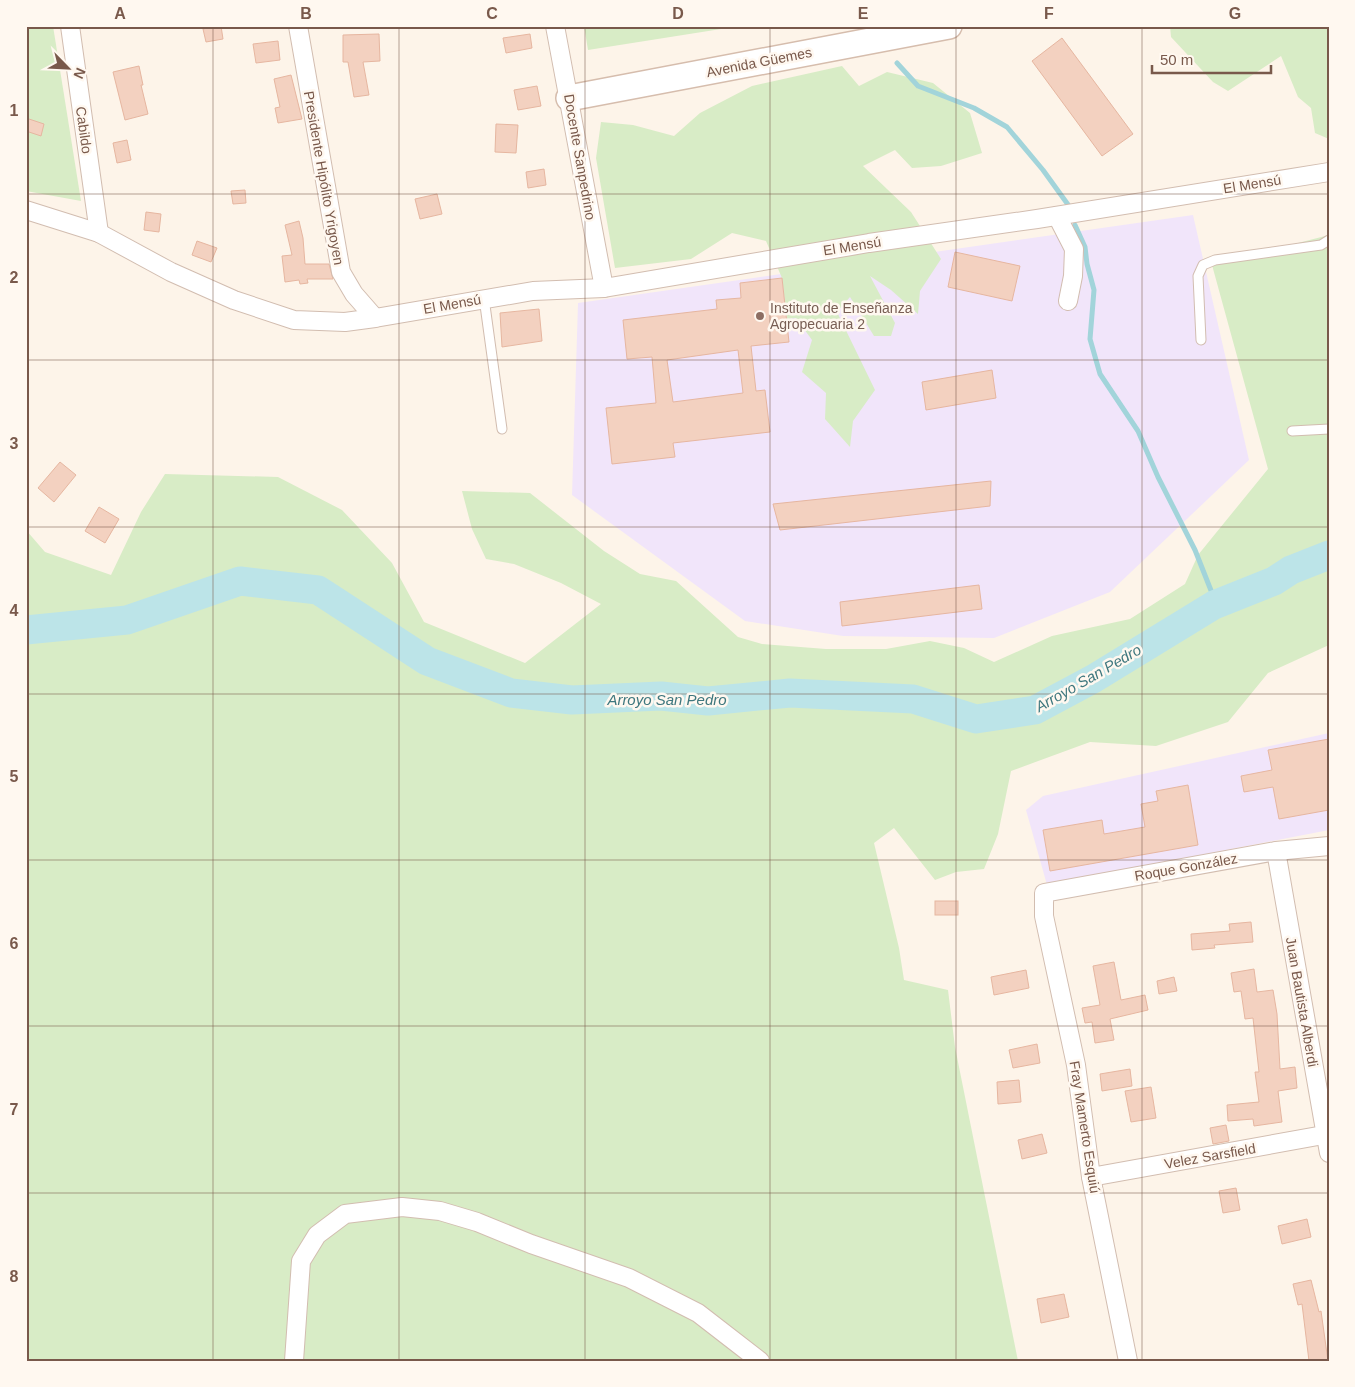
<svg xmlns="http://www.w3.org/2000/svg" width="1355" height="1387" font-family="Helvetica,sans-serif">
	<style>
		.education { fill: #f1e5fa }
		.green { fill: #d8ecc6 }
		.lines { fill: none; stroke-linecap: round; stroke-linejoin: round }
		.stream { stroke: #a2d4da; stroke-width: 5 }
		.river { stroke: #bce4e8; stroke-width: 29 }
		.building { fill: #f3d1c0; stroke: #e6b6a0; fill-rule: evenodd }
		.lane-casing { stroke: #d2bdb0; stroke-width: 11 }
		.street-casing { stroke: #d2bdb0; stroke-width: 20 }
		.secondary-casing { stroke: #d6bdad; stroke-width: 28 }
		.lane { stroke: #fff; stroke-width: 9 }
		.street { stroke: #fff; stroke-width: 18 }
		.secondary { stroke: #fff; stroke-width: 25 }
		.grid { fill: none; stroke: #79594b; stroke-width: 1; stroke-opacity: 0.55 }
		.education-dot { fill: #8d6e63; stroke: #fff8f0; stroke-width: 2 }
		.labels { text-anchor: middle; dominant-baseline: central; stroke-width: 5; stroke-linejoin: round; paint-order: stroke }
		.street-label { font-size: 14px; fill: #79594b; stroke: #fff8f0 }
		.education-label { font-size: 14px; fill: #785e54; stroke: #fff8f0; text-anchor: start }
		.water-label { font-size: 15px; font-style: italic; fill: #3e777e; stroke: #fff8f0 }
		.neatline { fill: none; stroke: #79594b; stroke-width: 2 }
		.grid-label { font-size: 16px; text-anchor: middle; font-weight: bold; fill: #79594b }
	</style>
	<rect width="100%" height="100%" fill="#fdf4e9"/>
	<g class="education">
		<path d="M1193,215L1249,460L1110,592L994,638L843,636L745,621L572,495L578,303Z"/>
		<path d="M1329,733V830L1047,885L1026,810L1043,796Z"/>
	</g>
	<g class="green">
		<path d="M26,26H53L81,201L26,191Z"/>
		<path d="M584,26H740L588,50Z"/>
		<path d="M1170,26H1329V139L1315,133L1311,108L1298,97L1281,56L1228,91L1213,82L1171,37Z"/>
		<path d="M842,66L859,86L887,72L933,83L970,113L982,153L941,166L912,168L895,150L863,166L911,212L941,259L920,291L918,314L891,290L870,276L895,323L891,336H874L850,297L837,312L875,390L853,421L850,447L825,419L826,393L802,372L812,340L796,318L787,319L782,278L766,241L732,233L691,259L615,268L596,158L601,122L633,125L674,136L700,113L752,86Z"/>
		<path d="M1329,235V645L1268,673L1228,722L1156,746L1090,742L1011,771L998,834L984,869L956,872L935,880L894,828L874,843L899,948L904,980L948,990L955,1047L1018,1361H26V530L45,552L111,575L141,512L165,474L278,477L342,510L392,563L424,622L525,663L601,604L561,583L514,564L486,559L472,529L462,491L530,493L604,551L640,574L676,581L738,637L762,644L826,649H886L930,641L964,648L994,662L1052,636L1130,619L1185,584L1198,555L1268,469L1212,265Z"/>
	</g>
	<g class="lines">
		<g class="stream">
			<path d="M897,63L918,86L974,108L1007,127L1043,170L1069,206"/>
			<path d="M1075,225L1085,247L1087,264L1094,290L1090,339L1100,374L1138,431L1158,477L1195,550L1212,593L1214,605"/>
		</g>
		<path class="river" d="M26,630L127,620L240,581L318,590L427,661L511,693L572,700L661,696L708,701L790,693L913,699L976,719L1035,710L1093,679L1214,605L1274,581L1291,570L1329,555"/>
	</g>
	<g class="building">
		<path d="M215,26H221L223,39L206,42L203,29Z"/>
		<path d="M379,34L380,61L363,62L369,95L354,97L348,62H343V35Z"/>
		<path d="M530,34L532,48L506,53L503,38Z"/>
		<path d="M1062,38L1133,134L1102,156L1032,61Z"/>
		<path d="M278,41L280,60L256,63L253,44Z"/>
		<path d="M139,66L143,85H141L148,114L125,120L113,72Z"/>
		<path d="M291,75L302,119L278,123L275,108L280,107L274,79Z"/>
		<path d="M537,86L541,106L518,110L514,90Z"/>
		<path d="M26,118L44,124L41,136L26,131Z"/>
		<path d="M496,124L518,125L516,153L495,152Z"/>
		<path d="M127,140L131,160L117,163L113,143Z"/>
		<path d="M544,169L546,185L528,188L526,172Z"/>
		<path d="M245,190L246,203L233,204L231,191Z"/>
		<path d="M437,194L442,214L420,219L415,199Z"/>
		<path d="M146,212L161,214L159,232L144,230Z"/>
		<path d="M299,221L303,238L305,264H329L333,279H307L308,283L300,284L299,280L285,282L282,256L292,255L285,225Z"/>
		<path d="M197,241L217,248L211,262L192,255Z"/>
		<path d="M955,252L1020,266L1012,301L948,287Z"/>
		<path d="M782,278L789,342L751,346L756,391L765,390L770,432L673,443L675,457L612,464L606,408L656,403L652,357L627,359L623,320L717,309L716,300L741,298L740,283ZM738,350L743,393L673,402L667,360Z"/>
		<path d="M539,309L542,341L502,347L500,313Z"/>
		<path d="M992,370L996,398L926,410L922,382Z"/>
		<path d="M60,462L76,475L54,502L38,488Z"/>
		<path d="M991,481L990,506L780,530L773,504Z"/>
		<path d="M99,507L119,519L105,543L85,531Z"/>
		<path d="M979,585L982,609L842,626L840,602Z"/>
		<path d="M1329,739V810L1279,819L1273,787L1244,792L1241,776L1272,770L1268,750Z"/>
		<path d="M1188,785L1198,845L1050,871L1043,830L1102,820L1104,834L1145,827L1141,804L1158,801L1156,791Z"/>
		<rect x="935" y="901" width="23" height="14"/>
		<path d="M1251,922L1253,942L1214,945L1215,948L1192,950L1191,934L1230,931L1229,924Z"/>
		<path d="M1114,962L1121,1000L1145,995L1148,1010L1110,1019L1114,1040L1095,1043L1092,1022L1085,1023L1082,1008L1100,1005L1093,966Z"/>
		<path d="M1254,969L1257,992L1273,990L1277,1014L1280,1069L1295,1067L1297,1088L1278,1091L1282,1122L1254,1126L1253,1119L1228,1121L1227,1105L1259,1102L1255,1072H1259L1253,1018L1245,1019L1241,991L1234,992L1231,973Z"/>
		<path d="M1026,970L1029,988L994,995L991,977Z"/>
		<path d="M1174,977L1177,991L1159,994L1157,981Z"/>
		<path d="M1037,1044L1040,1063L1013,1068L1009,1050Z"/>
		<path d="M1130,1069L1132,1086L1102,1091L1100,1074Z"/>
		<path d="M1019,1080L1021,1102L998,1104L997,1082Z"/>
		<path d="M1151,1087L1156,1118L1131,1122L1125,1091Z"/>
		<path d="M1226,1125L1229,1141L1213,1144L1210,1128Z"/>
		<path d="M1042,1134L1047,1153L1022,1159L1018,1140Z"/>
		<path d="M1236,1188L1240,1210L1223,1213L1219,1191Z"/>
		<path d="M1307,1219L1311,1237L1282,1244L1278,1226Z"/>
		<path d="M1311,1280L1319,1312L1321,1311L1328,1361H1309L1302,1304L1298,1305L1293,1284Z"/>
		<path d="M1064,1294L1069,1317L1041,1323L1037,1299Z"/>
	</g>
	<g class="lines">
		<defs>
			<g id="lane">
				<path d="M484,298L502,429"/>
				<path d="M1201,340L1198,276L1203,265L1215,260L1321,245L1329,240"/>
				<path d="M1292,431L1329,429"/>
			</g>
			<g id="street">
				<path d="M70,26L99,233"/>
				<path d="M298,26L341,272L354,294L375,318"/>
				<path d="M555,26L604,288"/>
				<path d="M26,210L99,233L171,272L234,300L294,320L345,322L375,318L533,291L604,288L869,243L1037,219L1329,172"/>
				<path d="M1057,216L1074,249L1073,276L1068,301"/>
				<path d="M1276,851L1329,1153"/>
				<path d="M1091,1177L1329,1134"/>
				<path d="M294,1361L301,1261L317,1235L345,1214L402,1207L440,1211L477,1222L531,1244L629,1278L698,1313L760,1361"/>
				<path d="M1128,1361L1091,1177L1076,1065L1044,916V893L1276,851L1329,846"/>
			</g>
			<path id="secondary" d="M569,98L949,26"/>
		</defs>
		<use href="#lane" class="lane-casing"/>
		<use href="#street" class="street-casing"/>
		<use href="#secondary" class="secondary-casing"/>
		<use href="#lane" class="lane"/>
		<use href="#street" class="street"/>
		<use href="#secondary" class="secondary"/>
	</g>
	<path class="grid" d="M213,26V1361M399,26V1361M585,26V1361M770,26V1361M956,26V1361M1142,26V1361M26,194H1329M26,360H1329M26,527H1329M26,694H1329M26,860H1329M26,1026H1329M26,1193H1329"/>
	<circle class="education-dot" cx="760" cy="316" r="5"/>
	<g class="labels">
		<g class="street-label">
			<text transform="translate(759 62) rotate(-11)">Avenida Güemes</text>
			<text transform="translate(84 130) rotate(82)">Cabildo</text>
			<text transform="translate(580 157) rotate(80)">Docente Sanpedrino</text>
			<text transform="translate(324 178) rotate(80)">Presidente Hipólito Yrigoyen</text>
			<text transform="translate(1252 184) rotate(-9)">El Mensú</text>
			<text transform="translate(852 246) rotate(-9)">El Mensú</text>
			<text transform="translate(452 304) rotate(-10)">El Mensú</text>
			<text transform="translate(1186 867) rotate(-10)">Roque González</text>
			<text transform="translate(1302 1002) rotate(80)">Juan Bautista Alberdi</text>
			<text transform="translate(1085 1127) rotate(81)">Fray Mamerto Esquiú</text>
			<text transform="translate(1210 1156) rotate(-10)">Velez Sarsfield</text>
		</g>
		<g class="education-label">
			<text x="770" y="308">Instituto de Enseñanza<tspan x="770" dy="16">Agropecuaria 2</tspan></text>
		</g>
		<g class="water-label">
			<text transform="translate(1088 678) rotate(-30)">Arroyo San Pedro</text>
			<text x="667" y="699">Arroyo San Pedro</text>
		</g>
	</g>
	<rect width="1355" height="1387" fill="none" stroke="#fff8f0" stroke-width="55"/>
	<g transform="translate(68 68) rotate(114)" stroke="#fff8f0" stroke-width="4" paint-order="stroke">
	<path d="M0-4L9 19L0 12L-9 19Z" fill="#79594b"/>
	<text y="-8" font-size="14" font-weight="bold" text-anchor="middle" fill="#79594b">N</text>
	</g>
	<path d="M1152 65v8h119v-8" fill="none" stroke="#79594b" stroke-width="2.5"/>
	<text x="1160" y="65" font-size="15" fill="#79594b" stroke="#fff8f0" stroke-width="4" paint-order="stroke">50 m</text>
	<rect x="28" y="28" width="1300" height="1332" class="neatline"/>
	<g class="grid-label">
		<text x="120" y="19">A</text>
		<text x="306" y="19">B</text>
		<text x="492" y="19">C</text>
		<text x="678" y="19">D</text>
		<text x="863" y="19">E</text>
		<text x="1049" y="19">F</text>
		<text x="1235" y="19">G</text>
		<text x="14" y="116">1</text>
		<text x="14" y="283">2</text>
		<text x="14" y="449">3</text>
		<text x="14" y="616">4</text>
		<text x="14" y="782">5</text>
		<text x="14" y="949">6</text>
		<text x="14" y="1115">7</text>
		<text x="14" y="1282">8</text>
	</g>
</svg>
